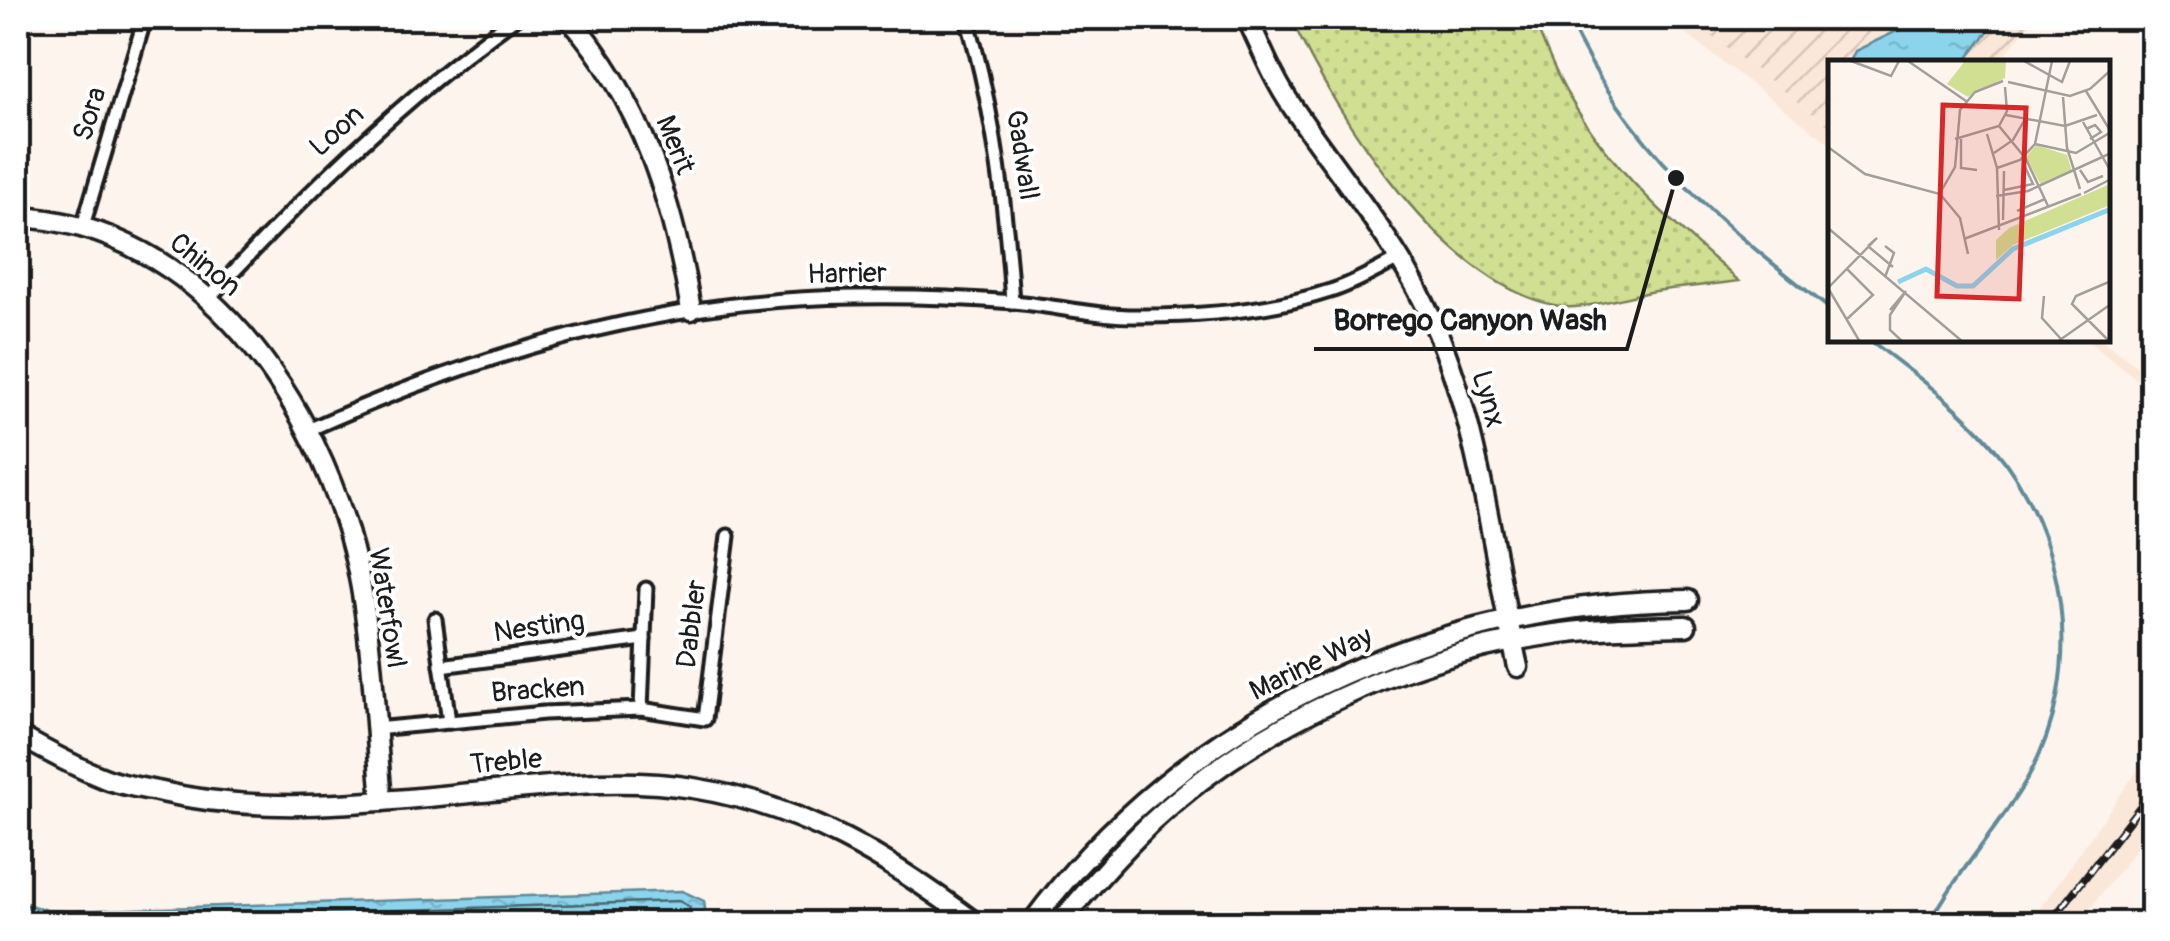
<svg xmlns="http://www.w3.org/2000/svg" width="2170" height="941" font-family="Pangolin,sans-serif">
	<style>
		.built { fill: #fbe7d8 }
		.industrial { fill: url(#industrial-furrows) }
		.grass { fill: url(#grass-dots); stroke: #767e57; stroke-width: 2.5 }
		.water { fill: url(#water-ripples); stroke: #5f8a99; stroke-width: 2.5 }
		.lines { fill: none; stroke-linecap: round; stroke-linejoin: round }
		.shore { stroke: #48666f; stroke-width: 2.5 }
		.stream { stroke: #5f8a99; stroke-width: 4 }
		.street-casing { stroke: #1c1c1c; stroke-width: 19 }
		.secondary-casing { stroke: #1c1c1c; stroke-width: 25 }
		.street { stroke: #fff; stroke-width: 11 }
		.secondary { stroke: #fff; stroke-width: 18 }
		.rail-casing { stroke: #1c1c1c; stroke-width: 8 }
		.rail { stroke: #fff; stroke-width: 4; stroke-dasharray: 11; stroke-linecap: butt }
		.labels { text-anchor: middle; dominant-baseline: central; stroke-width: 8; stroke-linejoin: round; paint-order: stroke }
		.street-label { font-size: 28px; fill: #1c1c1c; stroke: #fff }
		.inset-river { fill: none; stroke: #8bd4ec; stroke-width: 5 }
		.inset-road { fill: none; stroke: #a39e99; stroke-width: 2.5 }
		.view { fill: #d62828; fill-opacity: 0.15; stroke: #d62828; stroke-width: 5 }
		.inset-edge { fill: none; stroke: #1c1c1c; stroke-width: 5 }
		.leader { fill: none; stroke: #1c1c1c; stroke-width: 4 }
		.callout-dot { fill: #1c1c1c; stroke: #fff; stroke-width: 4 }
		.callout-label { font-size: 30px; text-anchor: middle; font-weight: bold; fill: #1c1c1c; stroke: #fff; stroke-width: 8; stroke-linejoin: round; paint-order: stroke }
	</style>
	<defs>
		<pattern id="industrial-furrows" width="10" height="10" patternUnits="userSpaceOnUse" patternTransform="scale(2.5)"><rect width="10" height="10" fill="#fbe7d8"/><path d="M-1 1l2-2M0 10L10 0M9 11l2-2" fill="none" stroke="#d7c6b9"/></pattern>
		<pattern id="grass-dots" width="8" height="8" patternUnits="userSpaceOnUse" patternTransform="scale(2.5)"><rect width="8" height="8" fill="#d0df92"/><path d="M2 2h.1M6 6h.1" fill="none" stroke="#b2bf7d" stroke-width="1.8" stroke-linecap="round"/></pattern>
		<pattern id="water-ripples" width="26" height="14" patternUnits="userSpaceOnUse" patternTransform="scale(2.5)"><rect width="26" height="14" fill="#8bd4ec"/><path d="M2 4q2-2 4 0t4 0M15 11q2-2 4 0t4 0" fill="none" stroke="#77b5ca"/></pattern>
	</defs>
	<rect width="100%" height="100%" fill="#fdf4ed"/>
	<filter id="ink" filterUnits="userSpaceOnUse"><feTurbulence type="fractalNoise" baseFrequency=".01" numOctaves="2"/><feDisplacementMap in="SourceGraphic" scale="20" xChannelSelector="R" yChannelSelector="G"/><feConvolveMatrix kernelMatrix="1 2 1 2 8 2 1 2 1" color-interpolation-filters="sRGB"/></filter>
	<g filter="url(#ink)">
		<g class="built">
			<path d="M1665,18H1688L1830,127V144Z"/>
			<path d="M2086,340H2102L2152,378V391Z"/>
			<path d="M2152,750V828L2079,923L2029,924Z"/>
		</g>
		<path class="industrial" d="M1688,18H2035L1999,62H1830V127Z"/>
		<path class="grass" d="M1291,18H1533C1544,43 1554,71 1568,95C1610,169 1675,226 1739,281C1711,285 1683,287 1655,291C1632,295 1586,309 1565,307C1447,291 1336,117 1291,18Z"/>
		<g class="water">
			<path d="M1924,18H1998L1965,62H1850L1855,51Z"/>
			<path d="M682,891L704,901L705,909L696,919L582,924L18,923V902L47,910L71,911Z"/>
		</g>
		<g class="lines">
			<g class="shore">
				<path d="M18,912L44,919L72,921L679,901L690,907L686,924"/>
				<path d="M370,924L668,914L673,917V924"/>
			</g>
			<g class="stream">
				<path d="M1568,18C1627,148 1720,223 1830,309"/>
				<path d="M1870,340C1911,372 1957,404 1991,444C2068,534 2087,674 2027,779C1998,829 1957,872 1929,924"/>
			</g>
			<defs>
				<g id="street">
					<path d="M967,18C994,111 1006,205 1012,302"/>
					<path d="M83,226L145,18"/>
					<path d="M208,299C303,196 401,100 515,18"/>
					<path d="M306,431C482,352 660,299 855,297C907,296 962,298 1014,302C1056,306 1100,317 1142,316C1203,316 1272,310 1330,291C1354,284 1376,270 1399,259"/>
					<path d="M435,619L449,722"/>
					<path d="M441,666L644,639"/>
					<path d="M641,709L646,589"/>
					<path d="M375,729L544,713L641,709L705,719L728,536"/>
				</g>
				<g id="secondary">
					<path d="M569,18C642,101 673,203 691,310"/>
					<path d="M1247,18C1261,47 1273,79 1292,106C1332,166 1381,223 1416,287C1479,403 1489,541 1518,667"/>
					<path d="M18,217C199,225 321,403 357,567C373,643 375,723 382,801"/>
					<path d="M18,735C46,751 75,767 106,779C122,785 141,788 157,791C272,818 388,800 504,790C568,784 630,778 693,788C805,806 888,858 977,924"/>
					<path d="M1031,924C1183,716 1434,602 1688,600"/>
					<path d="M1059,924C1089,888 1119,854 1152,822C1253,727 1404,657 1541,636C1589,628 1637,627 1686,626"/>
				</g>
			</defs>
			<use href="#street" class="street-casing"/>
			<use href="#secondary" class="secondary-casing"/>
			<use href="#street" class="street"/>
			<use href="#secondary" class="secondary"/>
			<defs>
				<path id="rail" d="M2049,924L2152,791"/>
			</defs>
			<use href="#rail" class="rail-casing"/>
			<use href="#rail" class="rail"/>
		</g>
	</g>
	<g class="labels">
		<g class="street-label">
			<text transform="translate(90 114) rotate(-73)">Sora</text>
			<text transform="translate(337 131) rotate(-42)">Loon</text>
			<text transform="translate(675 145) rotate(68)">Merit</text>
			<text transform="translate(1022 155) rotate(81)">Gadwall</text>
			<text transform="translate(205 265) rotate(39)">Chinon</text>
			<text transform="translate(847 274) rotate(-1)">Harrier</text>
			<text transform="translate(1488 399) rotate(74)">Lynx</text>
			<text transform="translate(387 608) rotate(81)">Waterfowl</text>
			<text transform="translate(692 624) rotate(-83)">Dabbler</text>
			<text transform="translate(539 627) rotate(-8)">Nesting</text>
			<text transform="translate(1311 664) rotate(-26)">Marine Way</text>
			<text transform="translate(538 690) rotate(-4)">Bracken</text>
			<text transform="translate(506 762) rotate(-5)">Treble</text>
		</g>
	</g>
	<g transform="translate(1828 60)">
		<rect width="282" height="282" fill="#fdf4ed"/>
		<path d="M137,1H178L177,18L140,37L119,24ZM282,124V145L185,185L168,200V180L181,168Z" fill="#d0df92"/>
		<path d="M208,85L239,95L244,112L213,125L198,97Z" fill="#d0df92"/>
		<path class="inset-river" d="M70,222L98,209L129,226H145L185,189L283,149"/>
		<path class="inset-road" d="M23,1L63,16L71,1M80,1L138,41M196,1L234,22L242,1M180,22L242,36L262,29L283,10M258,31L283,72M235,37L239,88L252,129M178,55L237,66L269,55M255,62L283,112M171,66L198,99L220,146M258,69L267,65L273,72L262,79M159,74L169,108L171,170M127,79L171,66L179,51L177,27M133,79V108L149,110M207,84L248,93L283,72M0,87L37,114L112,134L132,158L140,194M166,93L185,80L196,61M169,108L192,100L207,84L224,1M252,110L260,122L275,116M176,130L205,124L195,103M112,133L127,107L132,50L147,32L175,21M256,133L283,119M168,136L200,131L283,93M189,151L217,139M175,160L176,111M0,168L135,282M136,179L253,134M57,186L66,193L57,217M41,187L65,207M19,209L45,235L19,259M0,228L49,178L40,186M0,228L32,282M216,236L214,258L233,279M62,250L78,231L62,255V270L75,282M229,282L283,244M282,282L244,244L248,236L283,221"/>
		<path class="view" d="M115,45L198,48L191,239L109,236Z"/>
		<rect width="282" height="282" class="inset-edge"/>
	</g>
	<path class="leader" d="M1676 178L1627 349H1314"/>
	<circle class="callout-dot" cx="1676" cy="178" r="10"/>
	<g class="callout-label">
		<text x="1470" y="330">Borrego Canyon Wash</text>
	</g>
	<rect width="2170" height="941" fill="none" stroke="#fff" stroke-width="60"/>
	<rect x="30" y="30" width="2110" height="881" fill="none" stroke="#1c1c1c" stroke-width="4" filter="url(#ink)"/>
</svg>
